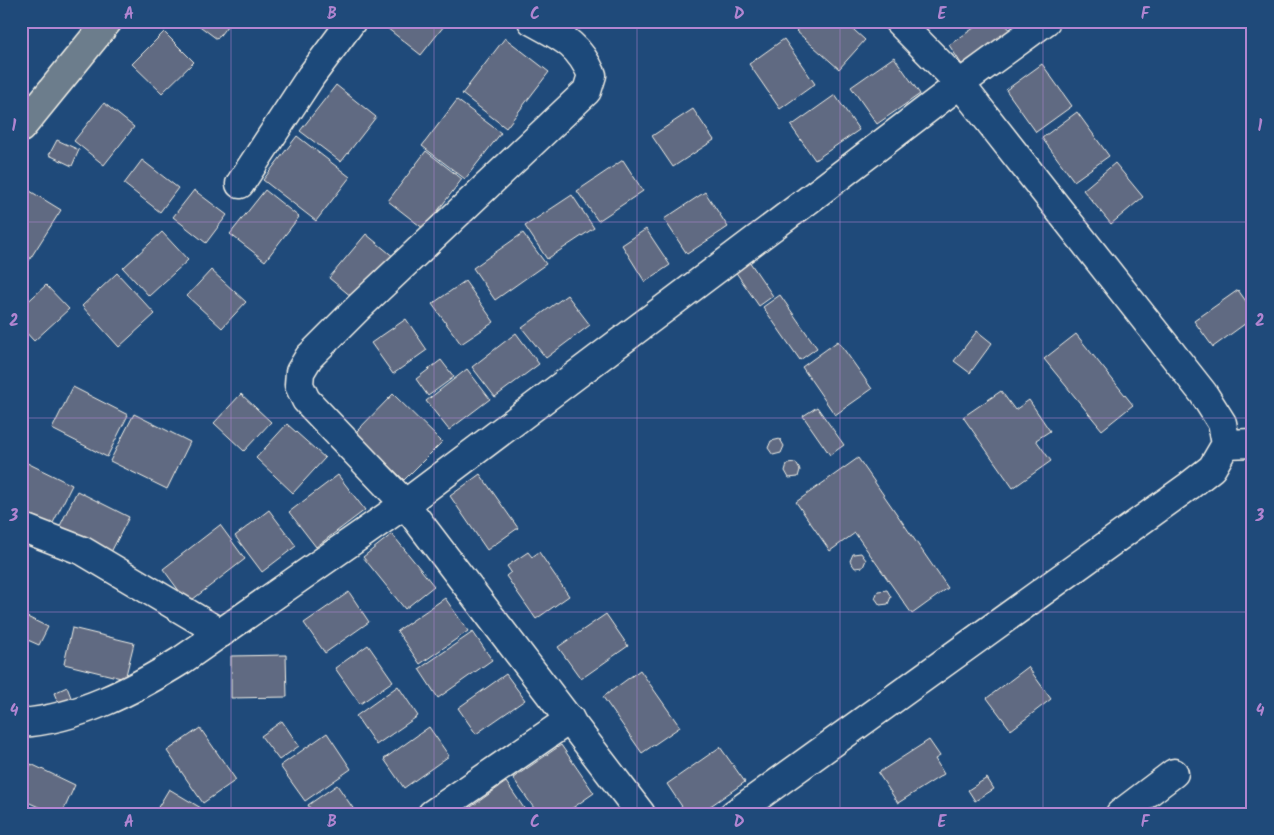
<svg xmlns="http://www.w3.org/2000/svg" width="1274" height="835" font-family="Kalam,sans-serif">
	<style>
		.building { fill: #616b82; stroke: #f4f1e8 }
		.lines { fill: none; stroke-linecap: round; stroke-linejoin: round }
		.minor-casing { stroke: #f4f1e8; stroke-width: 31 }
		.major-casing { stroke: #f4f1e8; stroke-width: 31 }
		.minor { stroke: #1f4a7a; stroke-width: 28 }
		.major { stroke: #6c7d8c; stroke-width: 28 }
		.grid { fill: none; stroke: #b185d1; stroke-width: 1; stroke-opacity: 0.55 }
		.neatline { fill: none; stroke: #b185d1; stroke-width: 2 }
		.grid-label { font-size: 16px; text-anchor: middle; font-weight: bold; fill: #b185d1 }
	</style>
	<rect width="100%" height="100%" fill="#1f4a7a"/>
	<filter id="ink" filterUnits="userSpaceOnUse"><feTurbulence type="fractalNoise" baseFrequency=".02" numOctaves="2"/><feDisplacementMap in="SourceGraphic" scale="10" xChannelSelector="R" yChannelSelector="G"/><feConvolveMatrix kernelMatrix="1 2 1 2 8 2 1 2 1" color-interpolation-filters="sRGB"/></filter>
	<g filter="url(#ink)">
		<g class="building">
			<path d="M193,21H231L217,39Z"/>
			<path d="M393,21H448L421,55L387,28Z"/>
			<path d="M648,21H667L654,30Z"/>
			<path d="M805,21H844L865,40L839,69L796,31Z"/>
			<path d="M984,21H1002L1019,39L968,74L949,45Z"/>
			<path d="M164,32L194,62L162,93L132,64Z"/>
			<path d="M505,38L549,72L506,128L462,94Z"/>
			<path d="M784,39L815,84L780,109L749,64Z"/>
			<path d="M894,57L920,94L877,124L851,87Z"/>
			<path d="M1042,64L1072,106L1036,132L1006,90Z"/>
			<path d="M336,85L376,117L341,162L300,131Z"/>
			<path d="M835,95L859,130L815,160L791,126Z"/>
			<path d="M457,100L501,133L465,179L422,146Z"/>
			<path d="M104,103L134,127L104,165L74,141Z"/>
			<path d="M693,109L714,140L673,167L652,136Z"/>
			<path d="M1077,112L1109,156L1074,181L1042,138Z"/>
			<path d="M297,136L350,177L316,221L263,180Z"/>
			<path d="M57,140L79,150L72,166L49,155Z"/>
			<path d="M426,151L462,179L424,229L388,201Z"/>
			<path d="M142,160L178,188L160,212L124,184Z"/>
			<path d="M623,160L643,191L598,221L577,191Z"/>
			<path d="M1115,163L1143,197L1111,224L1083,190Z"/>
			<path d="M194,190L227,215L206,243L173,217Z"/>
			<path d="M265,190L299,217L265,261L230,234Z"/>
			<path d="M30,191L61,210L28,262L21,258V205Z"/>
			<path d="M705,192L728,227L687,254L664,219Z"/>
			<path d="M572,195L594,228L547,259L525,226Z"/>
			<path d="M646,229L670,265L645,282L622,245Z"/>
			<path d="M162,232L188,260L149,296L123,268Z"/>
			<path d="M523,233L546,264L495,300L473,268Z"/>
			<path d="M366,234L395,258L358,302L329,278Z"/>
			<path d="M749,261L773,296L759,306L735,271Z"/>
			<path d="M211,270L246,302L222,328L187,296Z"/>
			<path d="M117,273L155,314L119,347L82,306Z"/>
			<path d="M465,281L494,322L461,344L432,304Z"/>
			<path d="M46,285L69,309L34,341L21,327V308Z"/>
			<path d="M1238,290L1253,311V318L1213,347L1194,321Z"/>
			<path d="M567,295L590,325L546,358L522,328Z"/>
			<path d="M780,295L817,348L800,360L763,307Z"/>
			<path d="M406,319L427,350L393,374L371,343Z"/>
			<path d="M977,331L992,343L970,373L954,361Z"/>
			<path d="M516,333L539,364L495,397L472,367Z"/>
			<path d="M1076,334L1133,405L1102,430L1044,359Z"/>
			<path d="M838,341L872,389L835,415L802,367Z"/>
			<path d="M441,360L454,377L428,396L416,379Z"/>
			<path d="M467,369L490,399L449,430L426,401Z"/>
			<path d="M73,387L128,415L107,457L52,429Z"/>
			<path d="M1001,391L1015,410L1029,400L1050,431L1036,440L1051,461L1013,488L963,417Z"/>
			<path d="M241,394L271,422L244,451L214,423Z"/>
			<path d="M393,394L442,442L404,480L355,433Z"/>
			<path d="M817,407L844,445L830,455L803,416Z"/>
			<path d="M134,414L190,442L167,489L110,461Z"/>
			<path d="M287,424L325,458L293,493L256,458Z"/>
			<path d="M780,439L784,446L781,453L773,455L768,448L771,441Z"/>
			<path d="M858,458L948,588L912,614L855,533L830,551L796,502Z"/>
			<path d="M21,460L72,485L50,529L21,515Z"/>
			<path d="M796,463L800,470L798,477L789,478L785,471L787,464Z"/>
			<path d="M480,474L518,528L487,550L450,496Z"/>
			<path d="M338,475L365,510L316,547L289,512Z"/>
			<path d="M77,491L129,517L108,558L57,532Z"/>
			<path d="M269,510L296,546L262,572L235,536Z"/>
			<path d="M220,525L245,559L188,603L163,569Z"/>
			<path d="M392,534L434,586L405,609L363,557Z"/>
			<path d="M528,552L532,557L539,552L569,596L536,619L506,576L511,572L507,566Z"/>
			<path d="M861,553L866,560L863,567L855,568L850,561L853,554Z"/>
			<path d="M887,590L891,597L888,604L880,605L875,598L878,591Z"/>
			<path d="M349,592L369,622L325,653L304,623Z"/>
			<path d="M445,598L468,631L420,664L397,631Z"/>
			<path d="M21,614L48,627L39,645L21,637Z"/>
			<path d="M606,614L628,646L581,679L558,647Z"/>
			<path d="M72,628L134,643L125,679L64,664Z"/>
			<path d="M473,632L492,660L438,698L419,669Z"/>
			<path d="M368,645L393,681L360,704L335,668Z"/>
			<path d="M286,655L287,697L231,698V656Z"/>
			<path d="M1028,667L1051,699L1011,730L987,698Z"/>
			<path d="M640,670L680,727L642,753L603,697Z"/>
			<path d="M506,674L525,700L476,734L458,708Z"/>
			<path d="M398,686L418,716L376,745L356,716Z"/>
			<path d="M67,687L72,700L59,705L54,693Z"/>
			<path d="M282,721L299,746L279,760L261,736Z"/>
			<path d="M429,727L449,756L404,788L384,759Z"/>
			<path d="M200,728L236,780L203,803L167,751Z"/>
			<path d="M327,733L351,769L305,801L280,766Z"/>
			<path d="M929,740L940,756L935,759L944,774L898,803L878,773Z"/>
			<path d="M561,745L594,793L564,814H538L513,778Z"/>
			<path d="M720,747L745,782L699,814H687L667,784Z"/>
			<path d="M31,764L75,785L62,814H54L21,799V786Z"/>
			<path d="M987,778L994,789L975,801L968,790Z"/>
			<path d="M506,782L528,814H461Z"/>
			<path d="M337,785L357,814H313L308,805Z"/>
			<path d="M169,789L201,808L197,814H154Z"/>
		</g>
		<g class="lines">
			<defs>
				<g id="minor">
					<path d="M532,21C561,37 578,43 592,75L587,91L360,306L309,357L300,372L299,385L306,400L405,504L641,814"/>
					<path d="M240,184L311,76L352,21"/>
					<path d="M1226,444L1253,443"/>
					<path d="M21,527L83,551L221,633"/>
					<path d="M21,723C78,719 134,690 182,660L405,504L811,198L960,84L1046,21"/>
					<path d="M432,814L570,719"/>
					<path d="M734,814L1189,486L1212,468L1226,444L1222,423L1203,393L960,84L898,21"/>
					<path d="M1120,814L1174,773"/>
				</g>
				<path id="major" d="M21,128L108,21"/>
			</defs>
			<use href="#minor" class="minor-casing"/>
			<use href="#major" class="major-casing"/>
			<use href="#minor" class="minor"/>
			<use href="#major" class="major"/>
		</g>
	</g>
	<path class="grid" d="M231,21V814M434,21V814M637,21V814M840,21V814M1043,21V814M21,222H1253M21,418H1253M21,612H1253"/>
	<rect width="1274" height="835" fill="none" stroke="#1f4a7a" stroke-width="55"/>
	<rect x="28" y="28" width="1218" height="780" class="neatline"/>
	<g class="grid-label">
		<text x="129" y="19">A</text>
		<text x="332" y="19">B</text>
		<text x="535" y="19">C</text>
		<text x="739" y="19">D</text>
		<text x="942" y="19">E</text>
		<text x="1145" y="19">F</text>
		<text x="14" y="131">1</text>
		<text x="1260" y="131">1</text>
		<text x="14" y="326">2</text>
		<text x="1260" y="326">2</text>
		<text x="14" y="521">3</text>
		<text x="1260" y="521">3</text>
		<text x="14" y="716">4</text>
		<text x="1260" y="716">4</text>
		<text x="129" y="827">A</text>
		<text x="332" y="827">B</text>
		<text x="535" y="827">C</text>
		<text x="739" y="827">D</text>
		<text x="942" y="827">E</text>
		<text x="1145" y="827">F</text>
	</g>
</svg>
